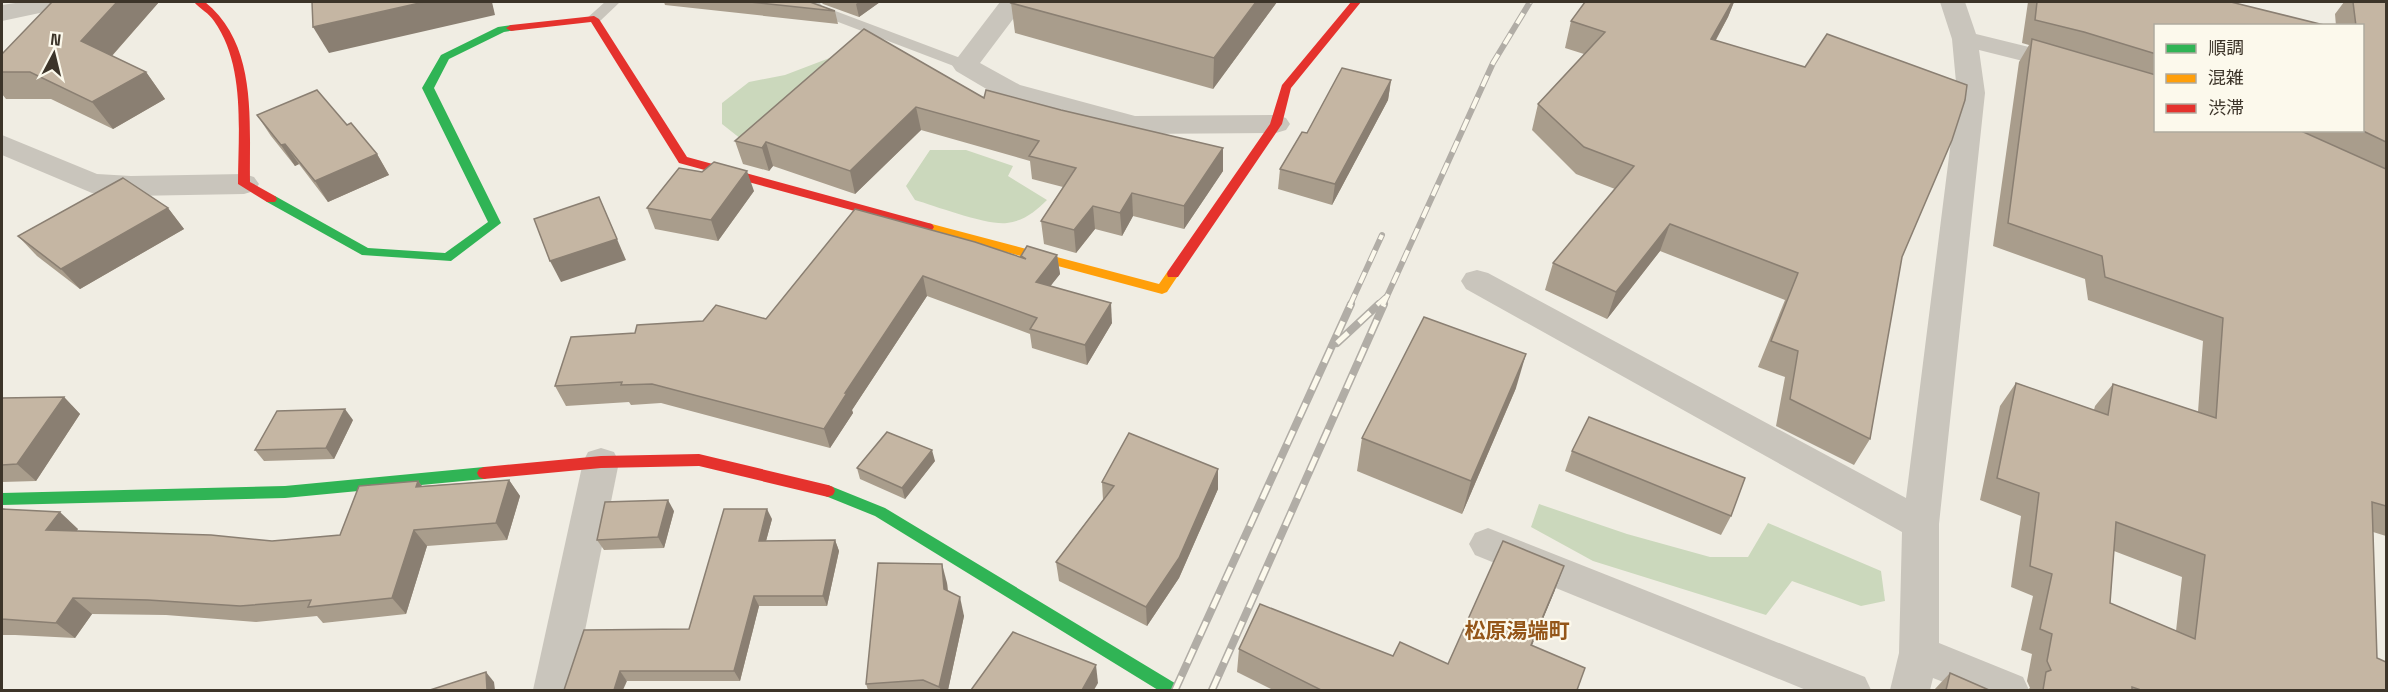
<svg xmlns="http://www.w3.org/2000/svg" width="2388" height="692" font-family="'Space Grotesk','Noto Sans JP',sans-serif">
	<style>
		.green { fill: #cbd8bc }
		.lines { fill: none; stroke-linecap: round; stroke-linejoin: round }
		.lane { fill: #c9c5bc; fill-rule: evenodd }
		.street { fill: #c9c5bc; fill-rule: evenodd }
		.fast { fill: #30b455; fill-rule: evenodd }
		.slow { fill: #ff9f0a; fill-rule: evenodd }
		.jam { fill: #e5322d; fill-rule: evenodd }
		.rail-far1-casing { stroke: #b1ada6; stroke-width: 6 }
		.rail-casing { stroke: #b1ada6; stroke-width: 8 }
		.rail-far1 { stroke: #fcf9ec; stroke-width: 4; stroke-dasharray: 12; stroke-linecap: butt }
		.rail { stroke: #fcf9ec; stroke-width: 5; stroke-dasharray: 15; stroke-linecap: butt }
		.wall { fill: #a99d8c; fill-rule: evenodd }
		.shaded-wall { fill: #8a7f72 }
		.building { fill: #c5b6a3; stroke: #8a7f72; stroke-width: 1.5; fill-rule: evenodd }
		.labels { text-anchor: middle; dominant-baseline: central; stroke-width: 4.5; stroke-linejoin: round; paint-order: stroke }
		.quarter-label { font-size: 21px; font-weight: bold; fill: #945619; stroke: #fcf9ec }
	</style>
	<rect width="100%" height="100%" fill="#f0ede3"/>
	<g class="green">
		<path d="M848,51L741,139L722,124V103L749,82L785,75Z"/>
		<path d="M930,150H966L1013,166L1008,176L1047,200C1036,211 1024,221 1007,223C989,226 935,206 915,200L906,186Z"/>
		<path d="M1539,504L1627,534L1710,557H1748L1768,523L1881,571L1885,601L1861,606L1792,581L1766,615L1593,561L1531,527Z"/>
	</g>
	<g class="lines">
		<g class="lane">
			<path d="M605,2H620L599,22H589L586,19Z"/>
			<path d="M805,2H819L822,6L971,62L973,65L971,68H959L812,12Z"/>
		</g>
		<g class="street">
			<path d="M22,2H72L68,7L2,21V5Z"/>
			<path d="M1000,2H1026L980,63L1020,85L1135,116L1276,115L1286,118L1290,124L1286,130L1276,133L1135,134L1000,97L956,71L952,65Z"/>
			<path d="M1940,2H1965L1976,34L2070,57L2156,84V101L2051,68L1979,50L1985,93L1939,524V643L2023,677L2029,690H1964L1933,678L1930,690H1890L1899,653L1902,532L1466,289L1461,281L1466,273L1477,270L1488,273L1906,498L1957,93L1952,39Z"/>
			<path d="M2,135L97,174L131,176L244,174L254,177L259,184L254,191L244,194L131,196L92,193L2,155Z"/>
			<path d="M601,448L614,452L619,462L573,690H533L583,462L588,452Z"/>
			<path d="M1488,528L1865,677L1871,690H1806L1475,555L1469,544L1475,533Z"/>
		</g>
		<g class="fast">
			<path d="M511,25L515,26V30L504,32L449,59L434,88L501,223L451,261L362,255L267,202L265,199L267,196H275L368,248L445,253L488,222L422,88L441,55L498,27Z"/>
			<path d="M484,467L489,469L491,473L489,477L484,479L285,498L2,505V493L285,486Z"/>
			<path d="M828,485L885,508L1178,685L1180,690H1158L875,516L823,495L821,491L823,487Z"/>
		</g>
		<path class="slow" d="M928,223L1159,284L1168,271H1178L1179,274L1167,292L1162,294L924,230L922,227Z"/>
		<g class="jam">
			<path d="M194,2H205C258,45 249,120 250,182L275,196L277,199L275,202H267L238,184C238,132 246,66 214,21C209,13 200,9 194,2Z"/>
			<path d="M1351,2H1361L1291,88L1282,124L1178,277H1168L1167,274L1168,271L1270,124L1282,85Z"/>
			<path d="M594,16L599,19L687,157L932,224L934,227L932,230L928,231L679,163L591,22L511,31L506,28L511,25Z"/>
			<path d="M699,454L828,485L833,487L835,491L833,495L828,497L699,466L601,468L484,479L479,477L477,473L479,469L484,467L601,456Z"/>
		</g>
		<defs>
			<g id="rail-far1">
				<path d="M1350,305L1382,235"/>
				<path d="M1377,305L1387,296"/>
				<path d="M1383,305L1493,63L1530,2"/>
			</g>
			<g id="rail">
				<path d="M1337,343L1379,304"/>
				<path d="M1175,690L1351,304"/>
				<path d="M1212,690L1384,304"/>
			</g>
		</defs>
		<use href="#rail-far1" class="rail-far1-casing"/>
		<use href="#rail" class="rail-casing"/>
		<use href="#rail-far1" class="rail-far1"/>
		<use href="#rail" class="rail"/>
	</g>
	<g class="wall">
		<path d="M52,2H159L112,56L146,72L165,99L113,129L51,99H6L2,94V54Z"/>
		<path d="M664,2H810L835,11L838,24L665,5Z"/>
		<path d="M821,2H880L859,17L823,4Z"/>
		<path d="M1277,2L1213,89L1015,33L1011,3Z"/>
		<path d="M1585,2H1734L1728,17L1716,40L1902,257L1870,439L1854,465L1776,426L1785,377L1758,367L1785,300L1660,251L1607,319L1545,290L1553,263L1615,189L1576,174L1532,130L1538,104L1584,54L1565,48L1571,21Z"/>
		<path d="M2028,2H2231L2156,26V130H2362V26H2336L2335,14L2344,2H2386V536L2373,532L2377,658L2386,690H2027L2030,688L2027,681L2032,654L2021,650L2033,596L2011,587L2021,516L1980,500L2000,406L2016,383L2094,410L2095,406L2113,384L2198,412L2203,341L2088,300L2085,279L1993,246L2019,62L2029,45L2022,43ZM2114,551L2182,577L2176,631L2110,603Z"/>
		<path d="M864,29L984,98L1061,110L1223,148V171L1184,229L1133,216L1122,236L1095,229L1076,253L1044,244L1041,221L1063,187L1032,179L1030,161L921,130L855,194L773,166L769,171L743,164L735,141Z"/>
		<path d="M1391,80L1388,100L1332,205L1278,189L1280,169L1307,133Z"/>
		<path d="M257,115L347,125L377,154L389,175L328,202L299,164L295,166L271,136Z"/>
		<path d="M702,172L754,191L718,241L655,229L647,208Z"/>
		<path d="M168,208L184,229L80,289L37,256L18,236Z"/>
		<path d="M855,209L1021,258V256L1057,255L1060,274L1050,286L1112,323L1087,365L1032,348L1030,334L927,296L852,410L853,413L830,448L661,403L631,405L629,402L566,406L555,386L635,333L766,319Z"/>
		<path d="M1516,388L1462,514L1357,471L1362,438Z"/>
		<path d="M64,397L80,414L36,481L2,482V398Z"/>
		<path d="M353,420L334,459L264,461L255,450Z"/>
		<path d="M1572,451L1731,516L1721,535L1565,471Z"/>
		<path d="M935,461L905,499L860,479L857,468Z"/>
		<path d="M509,480L520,496L507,540L427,546L406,614L323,623L317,616L256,622L166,615L92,614L75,638L15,635H2V508L78,529L76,531L272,541L340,535L418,481L422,486Z"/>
		<path d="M1102,482L1218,489L1179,578L1147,626L1059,581L1056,562L1103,500Z"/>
		<path d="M674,511L664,548L604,550L597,540Z"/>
		<path d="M772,519L766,541L835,540L839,551L827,606H759L740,681H627L584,630L689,629Z"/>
		<path d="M947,583L948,591L964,616L948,690H868L866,684Z"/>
		<path d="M1555,590L1532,645L1577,690H1273L1237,672L1239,649L1393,656L1448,664Z"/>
		<path d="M1950,673L1946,690H1934Z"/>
	</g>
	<g class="shaded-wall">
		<path d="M117,2H159L101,68L81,41Z"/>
		<path d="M424,2H492L495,15L329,53L313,27Z"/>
		<path d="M859,2H880L859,17L856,4Z"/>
		<path d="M1256,2H1277L1213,89L1214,58Z"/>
		<path d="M1732,2H1734L1728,17L1702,65L1711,39Z"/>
		<path d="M146,72L165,99L113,129L92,102Z"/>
		<path d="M1391,80L1388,100L1332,205L1335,184Z"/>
		<path d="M916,107L921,130L855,194L850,171Z"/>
		<path d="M766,142L773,166L769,171L762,148Z"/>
		<path d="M285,144L299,164L295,166L281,145Z"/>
		<path d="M1223,148V171L1184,229V206Z"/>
		<path d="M377,154L389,175L328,202L315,181Z"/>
		<path d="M747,171L754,191L718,241L711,220Z"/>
		<path d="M1132,193L1133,216L1122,236L1120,213Z"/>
		<path d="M599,197L626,260L561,282L550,261Z"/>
		<path d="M1093,206L1095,229L1076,253L1074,230Z"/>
		<path d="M168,208L184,229L80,289L61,269Z"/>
		<path d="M1670,224L1660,251L1607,319L1616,292Z"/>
		<path d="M1057,255L1060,274L1038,302L1036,282Z"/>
		<path d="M923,276L927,296L852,410L853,413L830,448L824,429L845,393Z"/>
		<path d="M1111,303L1112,323L1087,365L1085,345Z"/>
		<path d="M1526,354L1516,388L1462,514L1471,481Z"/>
		<path d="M64,397L80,414L36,481L17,464Z"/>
		<path d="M345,409L353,420L334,459L326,448Z"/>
		<path d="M932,450L935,461L905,499L902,488Z"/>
		<path d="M1218,469V489L1179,578L1147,626L1146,607Z"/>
		<path d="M509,480L520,496L507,540L496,523Z"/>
		<path d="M418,481L430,497L416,487Z"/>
		<path d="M668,500L674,511L664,548L658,537Z"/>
		<path d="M767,509L772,519L763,552L759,541Z"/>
		<path d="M60,512L78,529L65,547L46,530Z"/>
		<path d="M414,530L427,546L406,614L392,598Z"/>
		<path d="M835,540L839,551L827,606L823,596Z"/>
		<path d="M942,564L947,583L949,608L944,589Z"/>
		<path d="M1564,566L1555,590L1522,669L1531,645Z"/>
		<path d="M754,596L759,606L740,681L734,671Z"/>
		<path d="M960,597L964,616L948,690H941L939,687Z"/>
		<path d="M73,598L92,614L75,638L56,623Z"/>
		<path d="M1096,665L1098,683L1094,690H1082Z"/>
		<path d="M620,671L627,681L623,690H614Z"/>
		<path d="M486,672L494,682L495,690H487Z"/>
	</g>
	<g class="building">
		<path d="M52,2H117L81,41L146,72L92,102L30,72H2V54Z"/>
		<path d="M312,2H424L313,27Z"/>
		<path d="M750,2H810L835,11Z"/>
		<path d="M1012,2H1256L1214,58L1011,3Z"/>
		<path d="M1585,2H1732L1711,39L1805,67L1827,34L1967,85L1965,100L1952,140L1902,257L1870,439L1790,399L1798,351L1771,341L1798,273L1670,224L1616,292L1553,263L1634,166L1584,147L1538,104L1605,32L1571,21Z"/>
		<path d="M2037,2H2231L2328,26H2156V54L2084,32L2035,20Z"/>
		<path d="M2353,2H2386V142L2361,130H2362V26H2356Z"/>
		<path d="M864,29L984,98L986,90L1061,110L1223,148L1184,206L1132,193L1120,213L1093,206L1074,230L1041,221L1076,168L1029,156L1039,141L916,107L850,171L766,142L762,148L735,141Z"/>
		<path d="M2032,39L2156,75V130H2299L2386,169V506L2372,502L2377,658L2386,662V690H2141L2132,687V690H2043L2046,672L2051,670L2047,661L2052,634L2040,629L2052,574L2030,566L2039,493L1997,478L2016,383L2108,415L2113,384L2216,418L2223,318L2105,277L2102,256L2008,223ZM2116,522L2205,555L2195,639L2110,603Z"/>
		<path d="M1342,68L1391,80L1335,184L1280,169L1302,132L1307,133Z"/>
		<path d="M317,90L347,125L351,123L377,154L315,181L285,144L281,145L257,115Z"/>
		<path d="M714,162L747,171L711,220L647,208L679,168L702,172Z"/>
		<path d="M123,178L168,208L61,269L18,236Z"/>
		<path d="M599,197L617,239L550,261L534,219Z"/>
		<path d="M855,209L975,242L1026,259L1021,256L1027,246L1057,255L1036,282L1111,303L1085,345L1030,329L1037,318L923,276L845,393H847L824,429L652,384L621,385L622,382L555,386L571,337L635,333L637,325L703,321L716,305L766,319Z"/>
		<path d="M1424,317L1526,354L1471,481L1362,438Z"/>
		<path d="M64,397L17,464L2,465V398Z"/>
		<path d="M345,409L326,448L255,450L277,411Z"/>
		<path d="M1589,417L1745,478L1731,516L1572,451Z"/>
		<path d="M887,432L932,450L902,488L857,468Z"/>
		<path d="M1129,433L1218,469L1179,558L1146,607L1056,562L1114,486L1102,482Z"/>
		<path d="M509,480L496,523L414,530L392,598L308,607L311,600L240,606L148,600L73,598L56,623L2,619V509L60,512L46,530L211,535L272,541L340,535L359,486L418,481L416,487Z"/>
		<path d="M668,500L658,537L597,540L605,502Z"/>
		<path d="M724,509H767L759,541L835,540L823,596H754L734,671H620L614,690H564L584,630L689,629Z"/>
		<path d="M1503,541L1564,566L1531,645L1585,668L1577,690H1321L1239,649L1260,604L1393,656L1400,642L1448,664Z"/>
		<path d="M878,563L942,564L944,589L960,597L939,687L923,680L866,684Z"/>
		<path d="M1013,632L1096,665L1082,690H971Z"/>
		<path d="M486,672L487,690H430Z"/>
		<path d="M1950,673L1989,690H1946Z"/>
	</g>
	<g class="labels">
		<g class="quarter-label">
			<text x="1517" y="630">松原湯端町</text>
		</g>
	</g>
	<rect width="2388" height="692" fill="none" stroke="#3c3429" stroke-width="6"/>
	<rect x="2154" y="24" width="210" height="108" fill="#fcf9ec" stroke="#afaa9e" stroke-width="1.5"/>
	<rect x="2166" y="44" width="30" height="9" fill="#30b455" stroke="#afaa9e" stroke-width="1.5"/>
	<text x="2208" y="54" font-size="18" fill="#3c3429">順調</text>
	<rect x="2166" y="74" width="30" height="9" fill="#ff9f0a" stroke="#afaa9e" stroke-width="1.5"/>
	<text x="2208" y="84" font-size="18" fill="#3c3429">混雑</text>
	<rect x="2166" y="104" width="30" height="9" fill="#e5322d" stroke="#afaa9e" stroke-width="1.5"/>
	<text x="2208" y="114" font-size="18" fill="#3c3429">渋滞</text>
	<g transform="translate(54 54) rotate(7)" stroke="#fcf9ec" stroke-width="4.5" paint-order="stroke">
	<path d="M0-4.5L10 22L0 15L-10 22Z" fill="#3c3429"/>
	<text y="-9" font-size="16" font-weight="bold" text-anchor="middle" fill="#3c3429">N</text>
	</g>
</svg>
